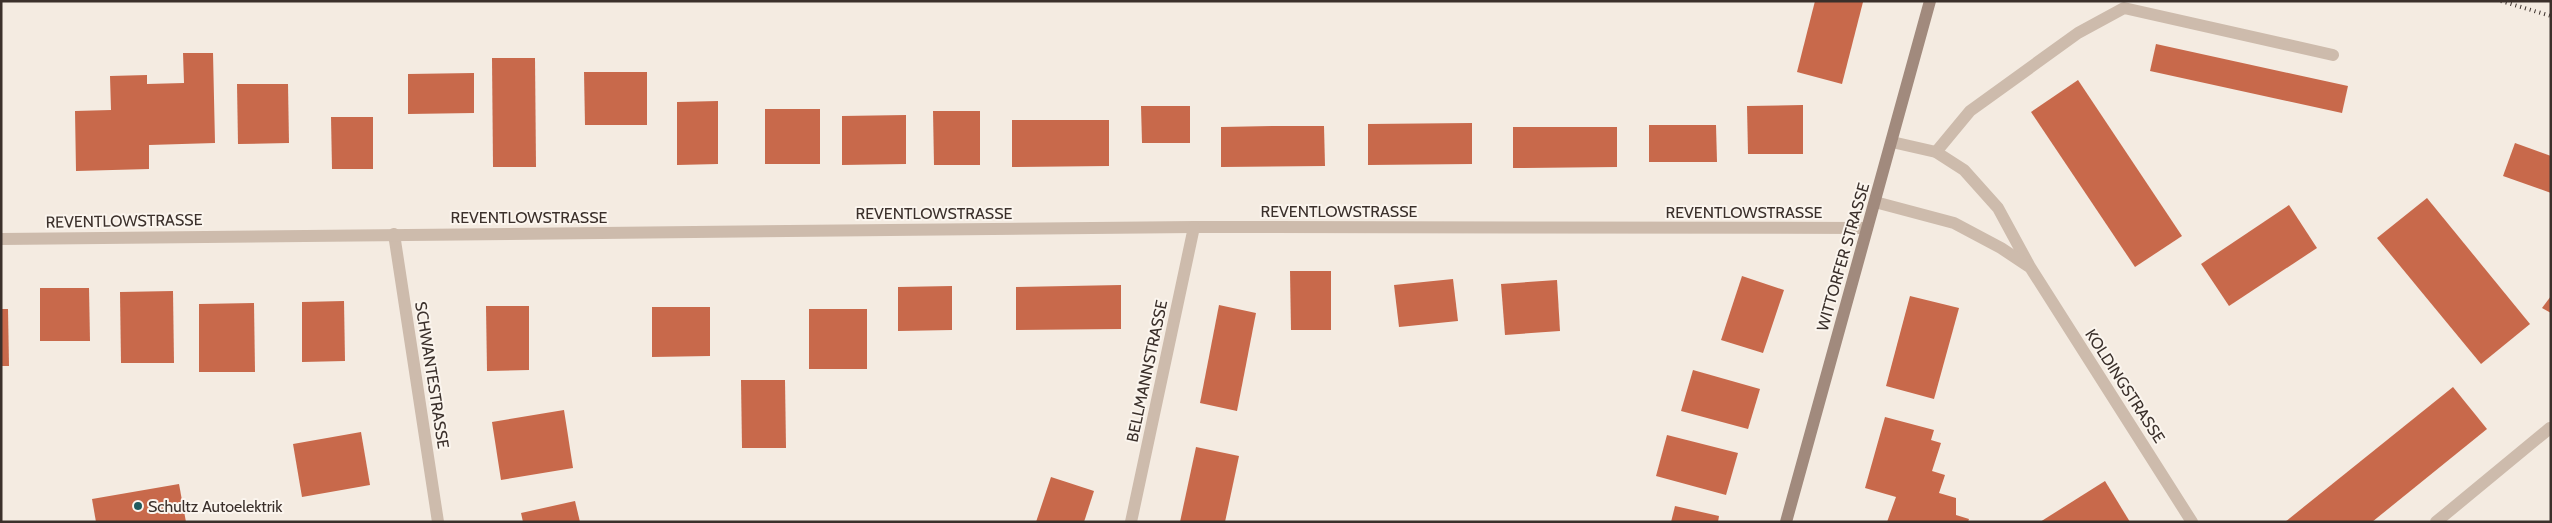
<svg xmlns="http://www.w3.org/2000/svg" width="2552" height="523" font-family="Cabin,sans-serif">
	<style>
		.building { fill: #c8694b }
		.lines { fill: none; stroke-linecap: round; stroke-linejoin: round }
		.lane { stroke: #cdbbac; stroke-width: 12 }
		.street { stroke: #cdbbac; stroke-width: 12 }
		.secondary { stroke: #a18a7d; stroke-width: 12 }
		.rail { stroke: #3b302b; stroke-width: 4; stroke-dasharray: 1 4; stroke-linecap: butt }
		.poi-dot { fill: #1f5a5e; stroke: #fbf5ee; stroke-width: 2 }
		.labels { text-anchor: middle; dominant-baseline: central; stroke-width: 4; stroke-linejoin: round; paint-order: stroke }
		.street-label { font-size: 16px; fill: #3b302b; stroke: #fbf5ee }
		.poi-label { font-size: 16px; fill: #3b302b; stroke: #fbf5ee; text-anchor: start }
	</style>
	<rect width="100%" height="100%" fill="#f4ebe1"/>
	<g class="building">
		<path d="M1815,1L1863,2L1842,84L1797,72Z"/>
		<path d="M2156,44L2348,86L2342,113L2150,71Z"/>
		<path d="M183,53H213L215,143L149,145V169L76,171L75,111L111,110L110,76L147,75V84L184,83Z"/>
		<path d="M492,58H535L536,167H493Z"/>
		<path d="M584,72H647V125H585Z"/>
		<path d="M474,73V113L408,114V74Z"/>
		<path d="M2078,80L2182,236L2135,267L2031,112Z"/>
		<path d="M237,84H288L289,143L238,144Z"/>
		<path d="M718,101V164L677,165V102Z"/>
		<path d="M1803,105V154H1748L1747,106Z"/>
		<path d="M1141,106H1190V143H1142Z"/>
		<rect x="765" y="109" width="55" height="55"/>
		<path d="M933,111H980V165H934Z"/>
		<path d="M906,115V164L842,165V116Z"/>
		<path d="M331,117H373V169H332Z"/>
		<path d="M1012,120H1109V166L1012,167Z"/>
		<path d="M1472,123V164L1368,165V124Z"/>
		<path d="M1649,125H1716L1717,162H1649Z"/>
		<path d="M1272,126H1324L1325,166L1221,167V127Z"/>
		<path d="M1513,127H1617V167L1513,168Z"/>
		<path d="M2515,143L2551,156V193L2503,176Z"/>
		<path d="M2427,198L2530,324L2481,364L2377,238Z"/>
		<path d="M2289,205L2317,248L2229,306L2201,264Z"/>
		<path d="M1290,271H1331V330H1291Z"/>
		<path d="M1742,276L1784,290L1763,353L1721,340Z"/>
		<path d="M1453,279L1458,321L1399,327L1394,285Z"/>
		<path d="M1557,280L1560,331L1505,335L1501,284Z"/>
		<path d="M1121,285V329L1016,330V287Z"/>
		<path d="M952,286V330L898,331V287Z"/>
		<path d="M40,288H89L90,341H40Z"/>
		<path d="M173,291L174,363H121L120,292Z"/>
		<path d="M1910,296L1959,308L1934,399L1886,386Z"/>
		<path d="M2551,296V313L2542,308Z"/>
		<path d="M344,301L345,361L302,362V302Z"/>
		<path d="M254,303L255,372H199V304Z"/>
		<path d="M1219,305L1256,313L1237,411L1200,403Z"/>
		<path d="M486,306H529V370L487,371Z"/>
		<path d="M652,307H710V356L652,357Z"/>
		<path d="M1,309H8L9,366H1Z"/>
		<rect x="809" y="309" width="58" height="60"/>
		<path d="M1693,370L1760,389L1748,429L1681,411Z"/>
		<path d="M741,380H785L786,448H742Z"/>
		<path d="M2453,387L2487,429L2372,522H2285Z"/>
		<path d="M564,410L573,468L501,480L492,422Z"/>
		<path d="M1885,417L1934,430L1931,440L1941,443L1932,471L1945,475L1939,493L1956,498V515L1969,519L1968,522H1887L1896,497L1865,488Z"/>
		<path d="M361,432L370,485L302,497L293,444Z"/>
		<path d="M1667,435L1738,453L1726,495L1656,476Z"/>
		<path d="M1196,447L1239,456L1225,522H1180Z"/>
		<path d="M1051,477L1094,491L1084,522H1036Z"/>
		<path d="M2105,481L2130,522H2040Z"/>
		<path d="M179,484L186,522H96L92,499Z"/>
		<path d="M575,501L580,522H523L521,513Z"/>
		<path d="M1675,506L1719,516L1718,522H1671Z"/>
	</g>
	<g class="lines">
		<g class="lane">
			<path d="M1936,152L1970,111L2078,33L2124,8L2333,55"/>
			<path d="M2436,522L2550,428"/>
		</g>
		<g class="street">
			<path d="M1892,142L1936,152L1964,170L1998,208L2030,267L2192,522"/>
			<path d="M1875,202L1954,223L2001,248L2028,266"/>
			<path d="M394,234L438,522"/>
			<path d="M1,239L1194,227L1867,228"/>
			<path d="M1131,522L1194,227"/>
		</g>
		<path class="secondary" d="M1786,522L1930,1"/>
		<path class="rail" d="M2501,1L2551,16"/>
	</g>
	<circle class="poi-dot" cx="138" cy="506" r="5"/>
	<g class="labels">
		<g class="street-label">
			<text x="1339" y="211">REVENTLOWSTRASSE</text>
			<text x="1744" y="212">REVENTLOWSTRASSE</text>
			<text x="934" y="213">REVENTLOWSTRASSE</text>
			<text x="529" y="217">REVENTLOWSTRASSE</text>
			<text transform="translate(124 221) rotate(-1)">REVENTLOWSTRASSE</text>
			<text transform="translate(1843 257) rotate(-74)">WITTORFER STRASSE</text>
			<text transform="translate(1147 371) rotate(-78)">BELLMANNSTRASSE</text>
			<text transform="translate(432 375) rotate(81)">SCHWANTESTRASSE</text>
			<text transform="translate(2125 386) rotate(57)">KOLDINGSTRASSE</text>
		</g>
		<g class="poi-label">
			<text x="148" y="506">Schultz Autoelektrik</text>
		</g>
	</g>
	<rect width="2552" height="523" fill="none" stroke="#3b302b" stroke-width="5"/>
</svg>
